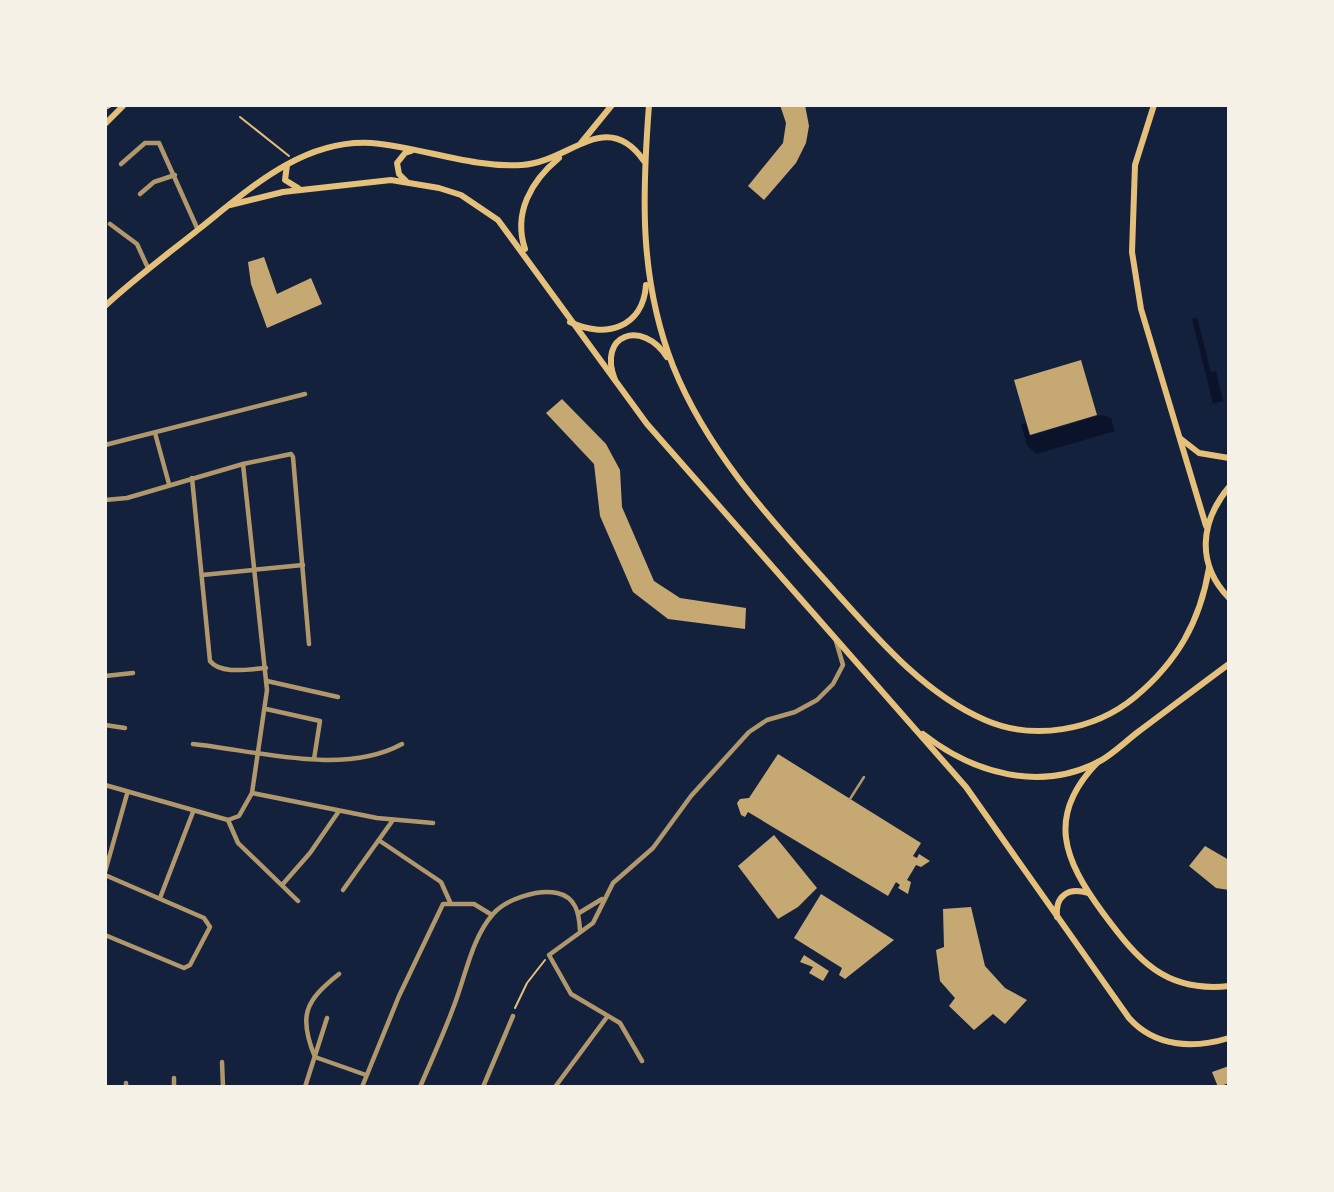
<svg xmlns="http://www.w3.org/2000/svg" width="1334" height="1192" font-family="'Roboto Condensed',sans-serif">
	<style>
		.water { fill: #0b132b }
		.building { fill: #c6a872 }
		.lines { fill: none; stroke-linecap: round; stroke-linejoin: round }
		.path { stroke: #e5c07b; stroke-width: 2 }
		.pedestrian { stroke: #b1986c; stroke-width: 2.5 }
		.minor { stroke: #b1986c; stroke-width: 4.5 }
		.secondary { stroke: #e5c07b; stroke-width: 6 }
		.primary { stroke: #e5c07b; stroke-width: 6 }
	</style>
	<rect width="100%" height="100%" fill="#14213d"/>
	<g class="water">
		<path d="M1197,317L1211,372L1216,371L1223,401L1213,404L1192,319Z"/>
		<path d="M1101,415L1111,418L1115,431L1036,454L1027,445L1021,424L1026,423L1030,436Z"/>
	</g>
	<g class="building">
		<path d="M780,105H805L809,126L806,143L796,163L764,200L748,186L783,143L786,123Z"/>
		<path d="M264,257L277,294L311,278L322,304L267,328L251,284L248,262Z"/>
		<path d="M1081,360L1097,415L1030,435L1014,380Z"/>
		<path d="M562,399L606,444L620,470L622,507L654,581L680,598L746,608L745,629L668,619L633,592L600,516L594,464L546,413Z"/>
		<path d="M778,754L921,843L913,856L917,858L919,854L930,861L921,867L916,865L907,880L911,882L908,894L898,888L900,885L896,882L888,896L748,812L745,817L741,815L737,803L740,799L749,798Z"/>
		<path d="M774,835L817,888L798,907L778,919L738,866Z"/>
		<path d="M1205,846L1229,860V890L1216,888L1189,866Z"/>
		<path d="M821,894L894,940L845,979L839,975L842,968L794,938Z"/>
		<path d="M971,907L985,966L1005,988L1027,1000L1005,1024L993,1014L974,1030L949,1006L955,998L940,981L936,950L944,947L943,909Z"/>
		<path d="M804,955L829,971L823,981L809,973L813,967L800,962Z"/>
		<path d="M1229,1066V1083L1218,1087L1212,1072Z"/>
	</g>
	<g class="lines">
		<g class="path">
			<path d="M240,117L289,156"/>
			<path d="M515,1008L527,983L545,960"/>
		</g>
		<path class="pedestrian" d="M850,799L864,777"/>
		<g class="minor">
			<path d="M121,164L145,143H159L198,230"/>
			<path d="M140,194L154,182L175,175"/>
			<path d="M110,224L137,244L148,268"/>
			<path d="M155,433L169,484"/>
			<path d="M105,445L305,394"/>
			<path d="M192,478L210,661C221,675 250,669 266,668"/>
			<path d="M105,500L127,498L243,464L291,454L293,457L309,644"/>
			<path d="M202,575L303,565"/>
			<path d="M105,676L133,673"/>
			<path d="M267,681L338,697"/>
			<path d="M266,709L320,721L314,759"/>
			<path d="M105,725L125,728"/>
			<path d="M193,744C258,751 344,776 402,744"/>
			<path d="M105,785L228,820L239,816L252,793L267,690L243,464"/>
			<path d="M252,793L377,818L433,823"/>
			<path d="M228,820L238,843L298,901"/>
			<path d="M380,841L441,882L450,902"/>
			<path d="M105,872L127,794"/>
			<path d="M105,875L204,918L210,927L190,965L184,968L105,935"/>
			<path d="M282,885L310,853L339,811"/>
			<path d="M343,890L393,820"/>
			<path d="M160,898L193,812"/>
			<path d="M579,913L602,899"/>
			<path d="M339,974C305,1001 298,1016 315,1057L366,1075"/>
			<path d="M642,1061L620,1023L571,994L549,955L593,923L613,883L653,848L691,796L749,732L767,720L795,712L817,700L833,684L843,665L836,641"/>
			<path d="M222,1062L223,1087"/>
			<path d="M174,1078V1087"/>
			<path d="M126,1083V1087"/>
			<path d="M305,1087L327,1018"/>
			<path d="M362,1087L399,996L443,904H474L492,915"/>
			<path d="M420,1087C432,1059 445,1031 455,1003C466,974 472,938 493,914C506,899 538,889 557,893C576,897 579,913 580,930"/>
			<path d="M483,1087L513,1016"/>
			<path d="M555,1087L607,1017"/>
		</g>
		<g class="secondary">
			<path d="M649,105C642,196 639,279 673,366C708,453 772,521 833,589C876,637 924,694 985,720C1033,741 1094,731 1135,697C1177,662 1200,622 1209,568"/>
			<path d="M1154,105L1135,165L1132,252L1141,309L1206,526"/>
			<path d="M581,143L612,105"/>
			<path d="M287,165L285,180L298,188"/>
			<path d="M406,181L399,174L397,163L405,153L411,151"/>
			<path d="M230,205L283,192L391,180L439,188L461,195L498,220L647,424L966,787L1129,1018C1155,1047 1193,1049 1229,1038"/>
			<path d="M525,249C513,213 531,181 559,158"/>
			<path d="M105,306C135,278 168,254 199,229C249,189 303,139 371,143C421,147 471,168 522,165C570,162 606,107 644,161"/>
			<path d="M570,322C605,339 643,328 646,285"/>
			<path d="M615,380C597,334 642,319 667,357"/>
			<path d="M1181,439L1199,453L1229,458"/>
			<path d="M1229,487C1200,522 1196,564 1229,598"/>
			<path d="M923,734C973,773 1040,793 1100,761C1113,754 1126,741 1138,732C1169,709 1199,686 1229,664"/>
			<path d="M1098,762C1045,816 1064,860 1103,913C1138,960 1165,993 1229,986"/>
			<path d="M1057,917C1055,896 1068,887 1088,893"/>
		</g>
		<g class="primary">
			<path d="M105,107L109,105"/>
			<path d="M105,124L124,105"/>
		</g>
	</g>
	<rect width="1334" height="1192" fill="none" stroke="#f6f1e7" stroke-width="214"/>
</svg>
